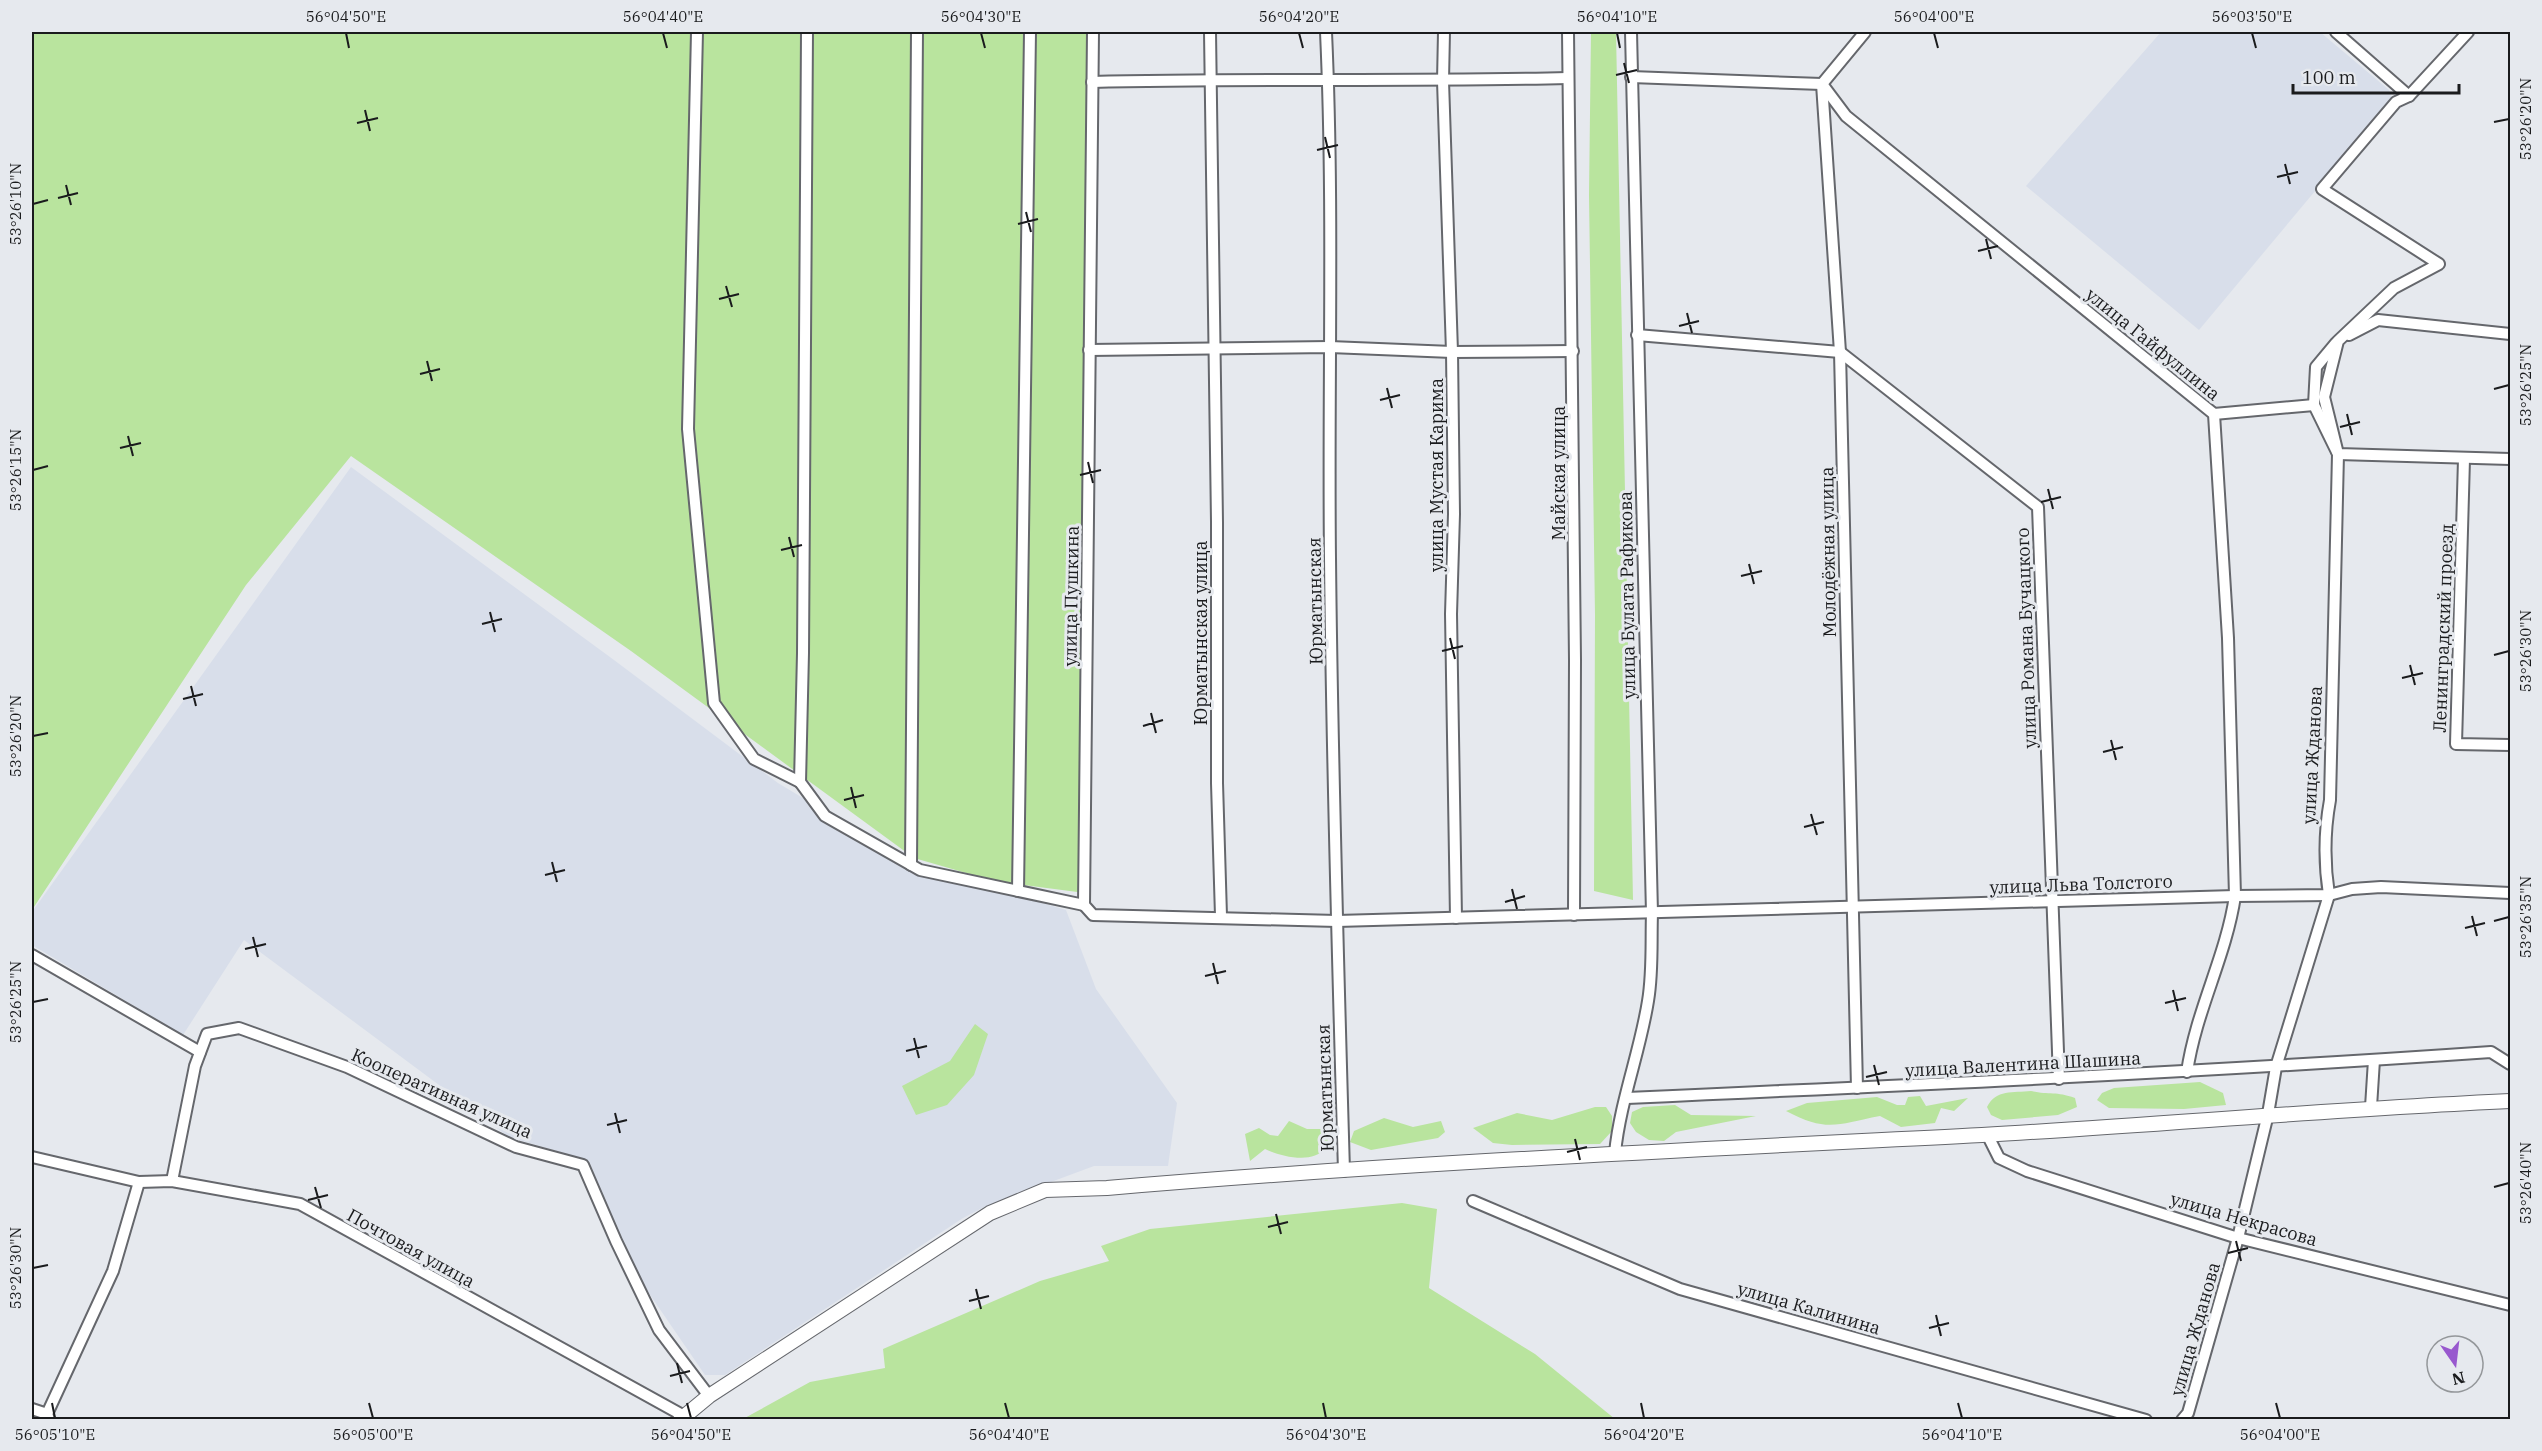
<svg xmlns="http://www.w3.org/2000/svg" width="2542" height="1451" font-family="'IBM Plex Serif',serif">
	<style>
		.built { fill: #d8deea }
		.green { fill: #b9e49e }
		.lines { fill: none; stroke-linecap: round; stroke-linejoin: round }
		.street-casing { stroke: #65676c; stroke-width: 14 }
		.secondary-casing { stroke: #65676c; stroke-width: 16 }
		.street { stroke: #fff; stroke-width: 10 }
		.secondary { stroke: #fff; stroke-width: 14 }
		.ticks { fill: none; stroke: #1a1b1d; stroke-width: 2 }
		.labels { text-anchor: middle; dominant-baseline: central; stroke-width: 6; stroke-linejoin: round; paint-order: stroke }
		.street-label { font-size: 18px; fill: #1a1b1d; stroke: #e6e9ee }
		.neatline { fill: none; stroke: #1a1b1d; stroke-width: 2 }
		.ticks-label { font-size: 15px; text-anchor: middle; fill: #1a1b1d }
	</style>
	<rect width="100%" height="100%" fill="#e6e9ee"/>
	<g class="built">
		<path d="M2161,32H2320L2389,90L2392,99L2199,330L2026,186Z"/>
		<path d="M351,467L614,660L778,783L914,865L1066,910L1096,989L1177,1103L1168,1166H1094L984,1207L963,1218L725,1375H705L633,1270L605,1210L587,1160L509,1137L244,940L183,1035L32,945V912Z"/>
	</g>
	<g class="green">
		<path d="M32,32H1091L1085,893L994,881L914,858L631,651L351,456L246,585L32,910Z"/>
		<path d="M1591,32H1616L1633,900L1594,891L1595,615L1589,195Z"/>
		<path d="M975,1024L988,1034L974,1075L947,1105L916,1115L902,1086L950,1061Z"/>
		<path d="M2200,1082L2223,1093L2226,1105L2184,1109L2109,1108L2097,1100L2102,1093L2114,1088Z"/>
		<path d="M2031,1091C2049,1095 2056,1091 2075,1098L2077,1107L2058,1115L2002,1120L1991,1115L1987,1107C1996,1089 2013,1093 2031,1091Z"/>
		<path d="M1920,1096L1926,1106L1968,1098L1954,1111L1941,1108L1935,1123L1901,1127L1880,1116C1837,1124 1828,1133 1786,1111L1807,1103L1877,1097L1897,1105H1905L1908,1097Z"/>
		<path d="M1675,1105L1691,1115L1756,1116L1676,1132L1664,1141L1649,1140L1636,1132L1630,1123L1632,1112L1643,1107Z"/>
		<path d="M1595,1107H1606L1612,1116V1131L1600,1144L1512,1145L1493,1143L1473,1128L1517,1113L1552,1120Z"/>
		<path d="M1384,1118L1413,1127L1441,1121L1445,1132L1438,1138L1371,1150L1350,1142L1354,1131Z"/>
		<path d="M1289,1121L1307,1129H1329C1328,1136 1329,1143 1325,1148C1313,1165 1280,1156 1265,1149L1250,1161L1245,1134L1259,1128L1270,1135L1278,1136Z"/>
		<path d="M1402,1203L1437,1209L1429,1288L1535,1354L1615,1419H743L810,1382L885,1368L883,1349L1040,1281L1109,1261L1101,1246L1150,1229Z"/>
	</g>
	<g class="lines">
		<defs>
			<g id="street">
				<path d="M697,32L688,429L714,703L754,759L800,782"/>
				<path d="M807,32L803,653L800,782L825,816L920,870L1084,905"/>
				<path d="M1093,32L1084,905L1093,915L1337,921L2235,896L2329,895L2352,889L2381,887L2510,893"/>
				<path d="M1210,32L1217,522V783L1221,916"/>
				<path d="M1326,32C1334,207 1328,383 1330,558C1332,762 1338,967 1344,1171"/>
				<path d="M1444,32L1443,81L1452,352L1454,514L1451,614L1456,918"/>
				<path d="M1568,32L1575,660L1574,915"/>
				<path d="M2336,32L2409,96"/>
				<path d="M1631,77L1822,84L1846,116L2214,414L2228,638L2235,896C2226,957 2196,1010 2187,1072"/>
				<path d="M1092,82C1251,78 1410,82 1568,78"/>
				<path d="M1637,335L1840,352L2038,507L2059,1079"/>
				<path d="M2349,335L2378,320L2510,334"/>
				<path d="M2336,343L2316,367L2314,405L2338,454L2510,459"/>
				<path d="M1089,350L1330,347L1452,352L1573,351"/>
				<path d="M2214,414L2314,405"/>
				<path d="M2464,459L2456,744L2510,745"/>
				<path d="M911,865L917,32"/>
				<path d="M1018,891L1030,32"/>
				<path d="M32,955L200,1052"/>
				<path d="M1857,1088L1840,352L1822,84L1865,32"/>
				<path d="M1627,1098C1915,1085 2203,1072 2491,1052L2510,1064"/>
				<path d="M2371,1107L2374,1060"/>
				<path d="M1987,1134L1999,1158L2027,1171L2238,1238L2510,1305"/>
				<path d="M1615,1153C1620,1102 1640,1052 1648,1001C1653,972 1651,942 1652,913L1631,32"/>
				<path d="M32,1157L139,1182L172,1181L300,1204L684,1416"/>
				<path d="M172,1181L195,1066L207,1034L239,1028L347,1067L516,1147L583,1165L616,1241L659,1330L709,1396"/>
				<path d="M1473,1201L1680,1289L2146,1420"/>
				<path d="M32,1409L47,1414L49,1419"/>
				<path d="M47,1420V1414L113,1271L139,1182"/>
				<path d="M2182,1420L2188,1413L2238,1238L2268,1114L2276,1067L2329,895C2324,863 2324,833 2330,800L2338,454L2324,397L2338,341L2394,288L2439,264L2322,189L2396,102L2409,96L2468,32"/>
			</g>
			<path id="secondary" d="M680,1420L709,1396L990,1213L1045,1190L1107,1188C1398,1163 1690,1150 1982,1135C2158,1125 2334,1109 2510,1101"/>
		</defs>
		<use href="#street" class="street-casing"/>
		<use href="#secondary" class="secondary-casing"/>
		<use href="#street" class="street"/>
		<use href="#secondary" class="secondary"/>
	</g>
	<path class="ticks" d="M346,33L349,48M663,33L667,48M981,33L985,48M1299,33L1303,48M1617,33L1620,48M1934,33L1938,48M2252,33L2256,48M1624,63L1629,83M1616,75L1637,70M365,110L370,131M2494,122L2509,119M357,123L378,118M1325,137L1330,158M1317,150L1338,145M2285,164L2290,184M2277,177L2298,172M66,185L71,205M58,198L78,193M33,204L48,200M1026,212L1031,232M1018,224L1038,219M1986,239L1991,259M1978,251L1998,246M726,286L732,307M719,299L739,294M1687,313L1692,333M1679,326L1699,321M427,361L432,381M420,374L440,369M1387,388L1392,408M2494,389L2509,385M1380,400L1400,395M2347,414L2352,435M2340,427L2360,422M128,436L133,456M120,448L141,443M1088,462L1093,483M33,470L48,466M1080,475L1101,470M2048,489L2053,509M2041,502L2061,497M789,537L794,557M781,550L802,545M1749,564L1754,584M1741,576L1762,571M490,612L495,632M482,624L502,619M1450,638L1455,659M1442,651L1463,646M2494,655L2509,651M2410,665L2415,685M2402,678L2423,673M191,686L196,706M183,699L203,694M1151,713L1156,733M1143,726L1163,720M33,736L48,733M2111,740L2116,760M2103,752L2123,747M851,787L856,808M844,800L864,795M1811,814L1817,835M1804,827L1824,822M552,862L557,882M545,875L565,870M1512,889L1517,909M1505,902L1525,896M2472,916L2477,936M2494,921L2509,917M2465,928L2485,923M253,937L258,957M245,949L266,944M1213,963L1218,984M1205,976L1226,971M2173,990L2178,1011M33,1002L48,999M2165,1003L2186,998M914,1038L919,1058M906,1051L927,1046M1874,1065L1879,1085M1866,1077L1887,1072M615,1113L620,1133M607,1125L627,1120M1575,1139L1580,1160M1567,1152L1587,1147M315,1187L321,1208M2494,1187L2509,1183M308,1200L328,1195M1276,1214L1281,1234M1268,1227L1288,1222M2236,1241L2241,1261M2228,1253L2248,1248M33,1268L48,1265M976,1289L981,1309M969,1301L989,1296M1936,1315L1941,1336M1929,1328L1949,1323M677,1363L682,1383M670,1376L690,1371M52,1403L55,1418M369,1403L373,1418M687,1403L691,1418M1005,1403L1009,1418M1323,1403L1326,1418M1641,1403L1644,1418M1958,1403L1962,1418M2276,1403L2280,1418"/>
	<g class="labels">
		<g class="street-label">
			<text transform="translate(2153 344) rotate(39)">улица Гайфуллина</text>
			<text transform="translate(1558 473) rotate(-90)">Майская улица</text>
			<text transform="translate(1436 475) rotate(-90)">улица Мустая Карима</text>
			<text transform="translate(1828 552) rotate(-91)">Молодёжная улица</text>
			<text transform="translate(1627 595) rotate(-91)">улица Булата Рафикова</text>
			<text transform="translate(1071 596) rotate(-89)">улица Пушкина</text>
			<text transform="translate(1315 601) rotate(-91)">Юрматынская</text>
			<text transform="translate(2443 628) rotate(-88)">Ленинградский проезд</text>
			<text transform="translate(1200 633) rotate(-90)">Юрматынская улица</text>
			<text transform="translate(2026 638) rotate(-92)">улица Романа Бучацкого</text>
			<text transform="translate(2312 755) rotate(-87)">улица Жданова</text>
			<text transform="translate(2081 884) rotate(-2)">улица Льва Толстого</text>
			<text transform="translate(2023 1064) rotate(-3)">улица Валентина Шашина</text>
			<text transform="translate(1325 1088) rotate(-92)">Юрматынская</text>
			<text transform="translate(442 1093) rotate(24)">Кооперативная улица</text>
			<text transform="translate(2244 1219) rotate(16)">улица Некрасова</text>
			<text transform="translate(411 1248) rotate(29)">Почтовая улица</text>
			<text transform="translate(1809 1308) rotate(16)">улица Калинина</text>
			<text transform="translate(2195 1329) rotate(-74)">улица Жданова</text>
		</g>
	</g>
	<rect width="2542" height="1451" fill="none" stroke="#e6e9ee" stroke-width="66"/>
	<g transform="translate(2455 1364) rotate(166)"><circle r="28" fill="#e6e9ee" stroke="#94979a" stroke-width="1.5"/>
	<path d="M0-4.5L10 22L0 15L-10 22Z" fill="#9858ce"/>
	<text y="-9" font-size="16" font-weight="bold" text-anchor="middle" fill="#1a1b1d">N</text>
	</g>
	<path d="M2293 84v9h166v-9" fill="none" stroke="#1a1b1d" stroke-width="3"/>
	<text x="2302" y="84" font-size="18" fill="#1a1b1d" stroke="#e6e9ee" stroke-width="4.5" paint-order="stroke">100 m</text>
	<rect x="33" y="33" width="2476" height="1385" class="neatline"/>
	<g class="ticks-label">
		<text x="346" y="22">56°04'50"E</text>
		<text x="663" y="22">56°04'40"E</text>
		<text x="981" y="22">56°04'30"E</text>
		<text x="1299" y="22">56°04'20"E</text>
		<text x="1617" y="22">56°04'10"E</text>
		<text x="1934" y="22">56°04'00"E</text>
		<text x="2252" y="22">56°03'50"E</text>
		<text transform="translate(2526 119) rotate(-90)" y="5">53°26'20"N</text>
		<text transform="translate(16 204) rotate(-90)" y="5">53°26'10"N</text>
		<text transform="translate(2526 385) rotate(-90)" y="5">53°26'25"N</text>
		<text transform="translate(16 470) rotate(-90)" y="5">53°26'15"N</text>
		<text transform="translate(2526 651) rotate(-90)" y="5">53°26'30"N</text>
		<text transform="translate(16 736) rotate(-90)" y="5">53°26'20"N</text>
		<text transform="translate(2526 917) rotate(-90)" y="5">53°26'35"N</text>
		<text transform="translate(16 1002) rotate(-90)" y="5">53°26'25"N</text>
		<text transform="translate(2526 1183) rotate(-90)" y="5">53°26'40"N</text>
		<text transform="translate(16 1268) rotate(-90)" y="5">53°26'30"N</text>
		<text x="55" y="1440">56°05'10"E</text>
		<text x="373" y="1440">56°05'00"E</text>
		<text x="691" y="1440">56°04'50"E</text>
		<text x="1009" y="1440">56°04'40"E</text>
		<text x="1326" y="1440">56°04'30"E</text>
		<text x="1644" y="1440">56°04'20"E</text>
		<text x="1962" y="1440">56°04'10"E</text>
		<text x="2280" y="1440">56°04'00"E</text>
	</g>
</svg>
